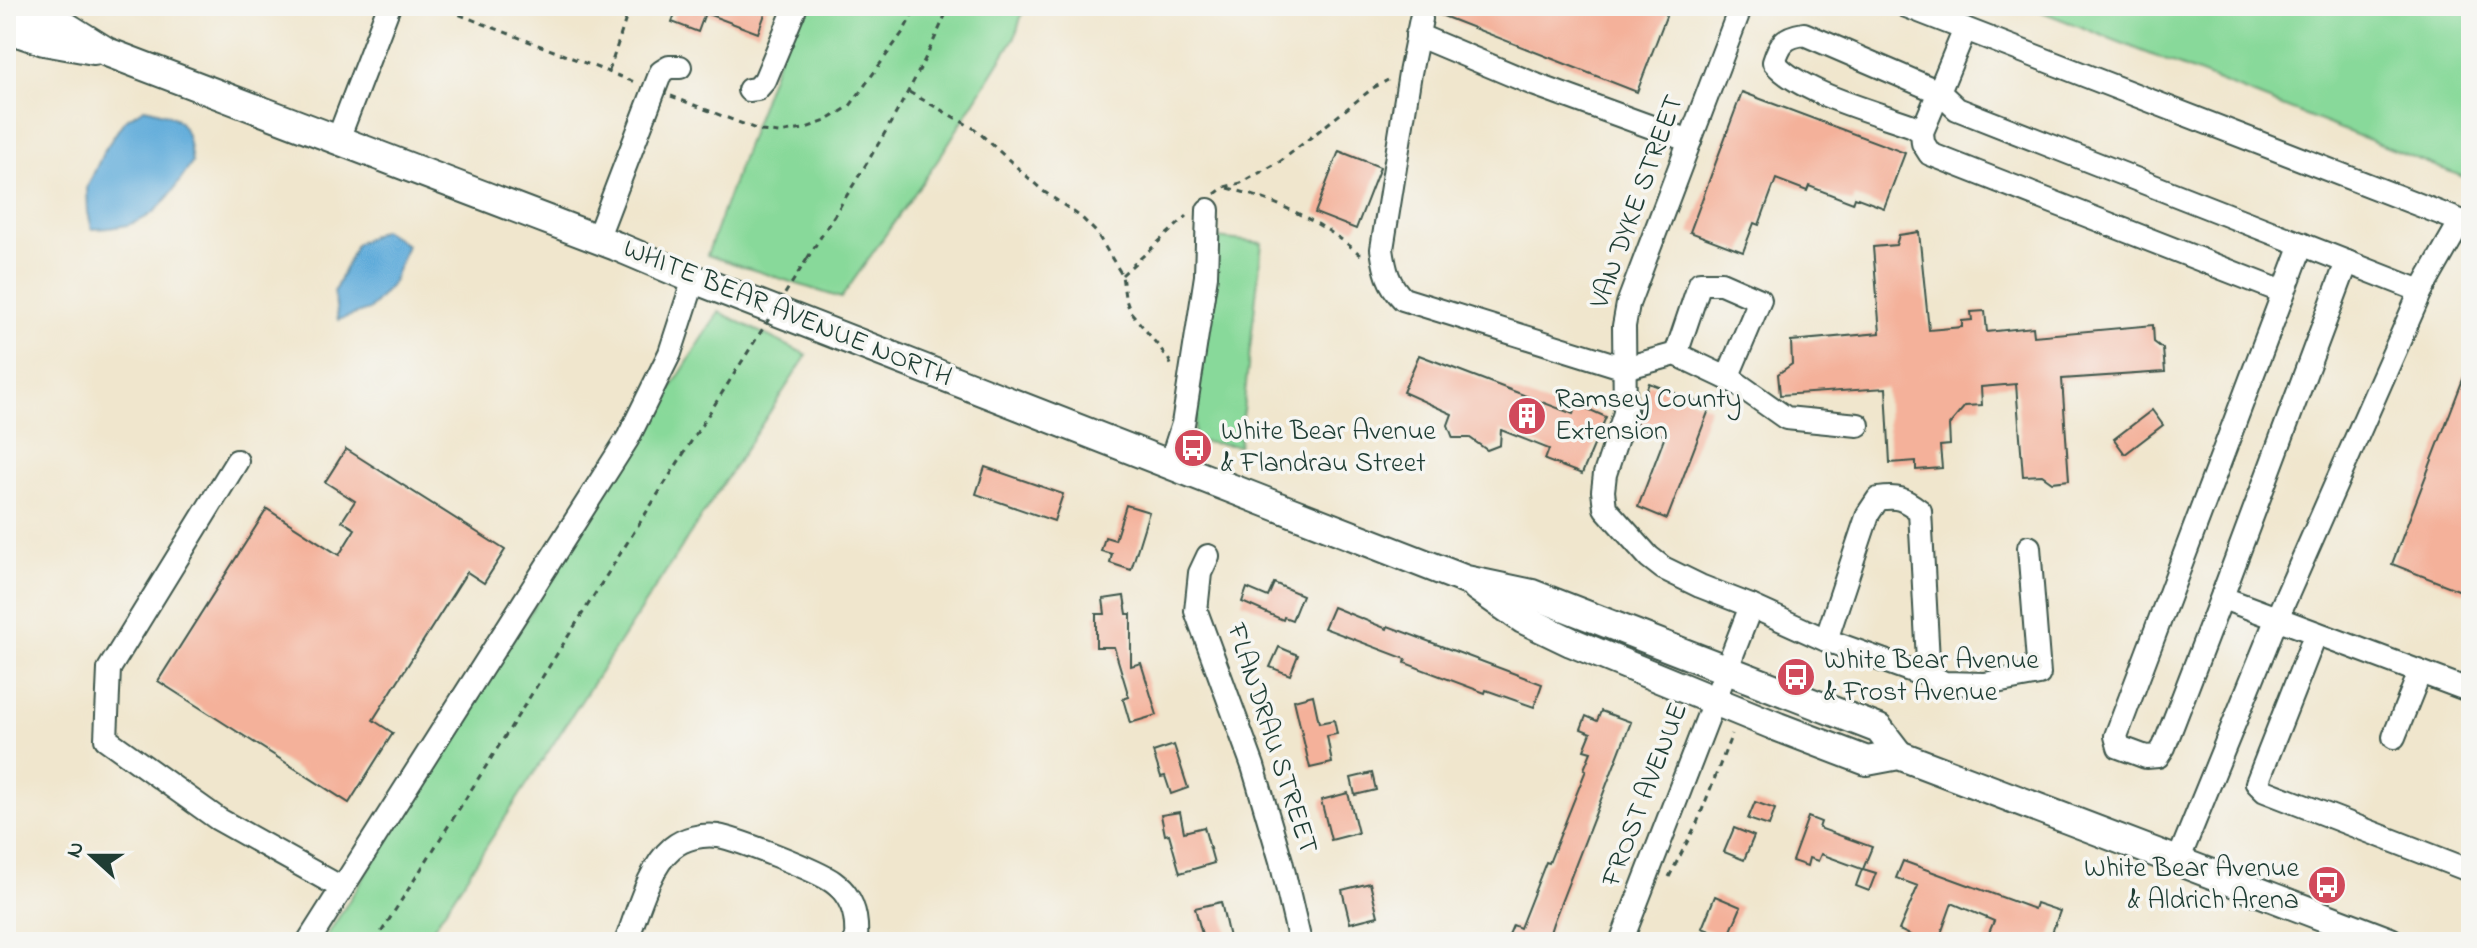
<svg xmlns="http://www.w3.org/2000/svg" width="2477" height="948" font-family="'Indie Flower',sans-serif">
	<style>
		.green { fill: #88d99a; stroke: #548b67; stroke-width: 2 }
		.water { fill: #61acda; stroke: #407487; stroke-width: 2 }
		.building { fill: #f4b19a }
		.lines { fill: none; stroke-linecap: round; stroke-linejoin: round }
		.minor-casing { stroke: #3e564b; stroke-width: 26 }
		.major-casing { stroke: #3e564b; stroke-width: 32 }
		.path { stroke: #3e564b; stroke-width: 3; stroke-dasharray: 6 6; stroke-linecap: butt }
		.minor { stroke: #fff; stroke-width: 22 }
		.major { stroke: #fff; stroke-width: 28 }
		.path-bridge { stroke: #3e564b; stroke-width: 3; stroke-dasharray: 6 6; stroke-linecap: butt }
		.labels { text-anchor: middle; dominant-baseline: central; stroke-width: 7; stroke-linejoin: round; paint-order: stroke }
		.street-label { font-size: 28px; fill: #1f3d34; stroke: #f6f6f2 }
		.poi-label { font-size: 28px; fill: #1f3d34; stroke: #f6f6f2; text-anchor: start }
	</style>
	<rect width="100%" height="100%" fill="#f6f6f2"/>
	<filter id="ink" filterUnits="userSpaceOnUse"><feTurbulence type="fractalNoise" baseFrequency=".0125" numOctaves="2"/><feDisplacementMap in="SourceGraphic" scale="16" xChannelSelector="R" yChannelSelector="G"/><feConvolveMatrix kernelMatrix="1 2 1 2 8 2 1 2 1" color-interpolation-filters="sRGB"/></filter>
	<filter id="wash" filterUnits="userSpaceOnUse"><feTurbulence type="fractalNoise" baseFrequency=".006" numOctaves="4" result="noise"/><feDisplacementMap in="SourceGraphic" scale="32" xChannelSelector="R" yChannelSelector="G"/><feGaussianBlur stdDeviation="1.8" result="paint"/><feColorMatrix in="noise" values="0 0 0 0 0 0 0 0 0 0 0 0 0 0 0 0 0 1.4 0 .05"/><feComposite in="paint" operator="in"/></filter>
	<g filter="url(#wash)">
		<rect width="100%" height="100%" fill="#f0e6cd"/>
		<g class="green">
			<path d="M797,6H1024L1016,35L938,160L841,298L707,255Z"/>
			<path d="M2027,6H2471V180Z"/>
			<path d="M1216,238L1262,243L1239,446L1193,441Z"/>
			<path d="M719,312L807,355L424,942H323Z"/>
		</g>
		<g class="water">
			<path d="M144,108C185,116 187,125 192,163C161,209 151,228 92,229L88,212L87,188L104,151L124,121Z"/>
			<path d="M383,230L407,245L392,284L369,310L338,320L334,292L356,244Z"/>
		</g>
		<g id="blocks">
			<g class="building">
				<path d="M678,6H768L758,33L705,13L698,32L672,22Z"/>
				<path d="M1425,6H1670L1637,92L1433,12Z"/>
				<path d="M1742,92L1905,153L1884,208L1855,197L1853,203L1809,186L1807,191L1776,179L1759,225L1754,223L1743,252L1690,232Z"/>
				<path d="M1339,151L1380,167L1356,229L1315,213Z"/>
				<path d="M1919,232L1929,330L1962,327V321L1972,320L1971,312L1985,311L1987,332L2033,327L2034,336L2153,325L2154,342L2163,349L2165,372L2062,379L2069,480L2052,482L2042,475L2023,476L2016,384L1981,387L1982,405L1965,406L1949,425L1950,445L1940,446L1942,468L1916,470V461L1890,463L1886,388L1780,395L1778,374L1792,364L1791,341L1880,333L1873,247L1896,245L1899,235Z"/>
				<path d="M1419,355L1573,414L1577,404L1606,417L1582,474L1545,460L1549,449L1501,430L1500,445L1487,450L1470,438H1453L1448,425L1452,414L1403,392Z"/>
				<path d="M2470,361H2471V595L2392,564Z"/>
				<path d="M1649,383L1710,407L1667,519L1638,507L1665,436L1636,425L1639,409Z"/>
				<path d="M2152,410L2163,425L2125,454L2114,439Z"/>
				<path d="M346,449L505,550L484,583L467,572L373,720L393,733L349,803L158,681L267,509L339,555L355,529L342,521L355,501L325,482Z"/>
				<path d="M985,467L1063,494L1054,521L976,494Z"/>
				<path d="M1126,505L1149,512L1131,570L1110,563L1112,554L1101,551L1105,537L1115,540Z"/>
				<path d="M1274,583L1302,595L1292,620L1284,617L1283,620L1242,602L1247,588L1268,597Z"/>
				<path d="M1124,596L1127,614H1131V666L1141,663L1157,715L1130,723L1123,699L1129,697L1114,647H1096V614H1105L1103,599Z"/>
				<path d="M1333,607L1387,629L1388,626L1542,684L1534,707L1486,690L1485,693L1405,663L1406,659L1324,628Z"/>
				<path d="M1279,647L1298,655L1290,675L1270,667Z"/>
				<path d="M1313,695L1319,723L1334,720L1337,734L1327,736L1332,763L1310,768L1294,700Z"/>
				<path d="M1601,711L1631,722L1553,923L1548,939L1554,942H1506L1513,925L1520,928L1546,862L1549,863L1586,770L1584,769L1591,752L1584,750L1591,733L1581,729L1586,716L1597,721Z"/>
				<path d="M1174,745L1188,788L1171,794L1165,776L1161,777L1153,752Z"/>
				<path d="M1372,773L1376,790L1355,795L1351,778Z"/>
				<path d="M1348,793L1358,833L1331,840L1321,800Z"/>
				<path d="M1755,802L1775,809L1769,826L1748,819Z"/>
				<path d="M1180,812L1184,832L1204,827L1214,863L1180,873L1169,834L1165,835L1161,815Z"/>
				<path d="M1808,817L1821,822L1819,828L1872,847L1863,869L1876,873L1869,891L1856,886L1862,869L1821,854L1818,861L1809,858L1807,866L1792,861Z"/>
				<path d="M1734,828L1754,836L1744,860L1724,852Z"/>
				<path d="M1903,861L2034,909L2036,903L2060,911L2050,938L2045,936L2044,942H1985L1994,921L1952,903L1938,942L1921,936L1919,939L1899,930L1918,886L1896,878Z"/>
				<path d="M1370,883L1378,916L1350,923L1342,890Z"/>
				<path d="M1715,896L1741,907L1728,938L1702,928Z"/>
				<path d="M1221,902L1230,942H1204L1195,908Z"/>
			</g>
		</g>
	</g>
	<g filter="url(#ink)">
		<use href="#blocks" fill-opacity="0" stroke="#3e564b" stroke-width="2"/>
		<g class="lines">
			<defs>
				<g id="minor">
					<path d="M1906,6L2471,225"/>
					<path d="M1421,19L1410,73L1382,249C1385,270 1388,284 1403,299L1625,368L1676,354L1735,382L1786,418L1858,425"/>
					<path d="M1965,29L1939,92L1957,109L2421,291"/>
					<path d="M1417,35L1536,85L1690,141"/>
					<path d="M749,90L757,89L765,80L796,6"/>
					<path d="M1922,132L1939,92L1804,34C1784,37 1780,43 1774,62C1797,92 1875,112 1913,126L1922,132L1923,143L1930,154L2283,292"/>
					<path d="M338,139L389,6"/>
					<path d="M597,239L661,72L669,67H680"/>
					<path d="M2347,262L2223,594L2225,598L2231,601L2471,691"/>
					<path d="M1676,354L1700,283H1721L1760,300L1727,378"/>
					<path d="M237,461L109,669L106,739L218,819L342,888"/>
					<path d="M1170,464L1183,424L1206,276L1208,210"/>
					<path d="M1208,556L1200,573L1196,611L1253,766L1281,861L1300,942"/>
					<path d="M2223,594L2164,747L2158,756L2146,757L2119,747L2116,736L2302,244"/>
					<path d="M1751,606L1826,640L1915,672L1928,661L1920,511C1903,498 1898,496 1878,499L1868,514L1826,640"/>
					<path d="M2316,633L2257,783L2265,791L2471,871"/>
					<path d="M1919,669L1944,683L1985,684L2039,674L2029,547"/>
					<path d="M2394,737L2420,672"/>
					<path d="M2178,861L2277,618L2421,291L2461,221"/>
					<path d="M308,942L628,438L670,353L694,279"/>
					<path d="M626,942C637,914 649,867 672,848C684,838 702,834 718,836C737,839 818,871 833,882C837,885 843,890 846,895C856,909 857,925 856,942"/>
					<path d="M1621,942L1751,606L1700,586L1663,568L1649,557L1605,508L1603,491L1605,474L1625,413L1624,326L1628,304L1741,6"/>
				</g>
				<g id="major">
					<path d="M20,6L54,19L107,52L616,246L694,279L1466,580L1532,594L1879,729L1899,755"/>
					<path d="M6,28L44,41L94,50"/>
					<path d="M1477,587L1523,619L1571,642L1778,727L1867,761L1899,755L2390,942"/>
				</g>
			</defs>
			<use href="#minor" class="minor-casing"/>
			<use href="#major" class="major-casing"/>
			<g class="path">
				<path d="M437,6L637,83"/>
				<path d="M609,71L630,6"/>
				<path d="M909,92L975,129L1043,191L1081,217L1096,232L1122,275L1125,297L1130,311L1168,358L1172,367"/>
				<path d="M671,96L761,131L779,133L803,129L826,121L850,106L903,32L917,6"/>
				<path d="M1228,188C1278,201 1323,222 1362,256"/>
				<path d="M1215,194L1224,187L1241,183L1281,161L1373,88L1388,80"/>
				<path d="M807,259C858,177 912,96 949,6"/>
				<path d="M1122,275L1187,216"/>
				<path d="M1669,877L1697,823L1732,734"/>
				<path d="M375,942L682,456"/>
			</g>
			<use href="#minor" class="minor"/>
			<use href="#major" class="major"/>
			<path class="path-bridge" d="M682,456L807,259"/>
		</g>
	</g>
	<defs>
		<symbol id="building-disc" viewBox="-11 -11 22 22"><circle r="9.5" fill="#d1495b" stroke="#f6f6f2"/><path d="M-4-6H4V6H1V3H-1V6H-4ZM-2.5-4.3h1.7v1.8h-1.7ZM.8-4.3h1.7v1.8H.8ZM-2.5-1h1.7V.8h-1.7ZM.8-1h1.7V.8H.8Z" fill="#fff"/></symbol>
		<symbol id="bus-disc" viewBox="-11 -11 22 22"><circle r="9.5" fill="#d1495b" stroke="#f6f6f2"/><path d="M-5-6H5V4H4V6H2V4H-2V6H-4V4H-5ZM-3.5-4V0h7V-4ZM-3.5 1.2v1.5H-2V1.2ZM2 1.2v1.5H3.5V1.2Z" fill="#fff"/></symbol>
	</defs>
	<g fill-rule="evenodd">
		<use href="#building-disc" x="1505" y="394" width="44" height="44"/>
		<use href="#bus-disc" x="1171" y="426" width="44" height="44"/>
		<use href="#bus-disc" x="1774" y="655" width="44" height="44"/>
		<use href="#bus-disc" x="2305" y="863" width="44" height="44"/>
	</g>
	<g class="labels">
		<g class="street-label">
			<text transform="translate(1638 202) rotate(-70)">VAN DYKE STREET</text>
			<text transform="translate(787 314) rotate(22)">WHITE BEAR AVENUE NORTH</text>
			<text transform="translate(1271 739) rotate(72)">FLANDRAU STREET</text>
			<text transform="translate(1646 795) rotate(-69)">FROST AVENUE</text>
		</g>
		<g class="poi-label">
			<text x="1555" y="400">Ramsey County<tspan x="1555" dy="32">Extension</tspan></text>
			<text x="1221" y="432">White Bear Avenue<tspan x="1221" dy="32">&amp; Flandrau Street</tspan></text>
			<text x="1824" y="661">White Bear Avenue<tspan x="1824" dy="32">&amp; Frost Avenue</tspan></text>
			<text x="2299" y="869" text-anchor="end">White Bear Avenue<tspan x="2299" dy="32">&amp; Aldrich Arena</tspan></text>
		</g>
	</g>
	<rect width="2477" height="948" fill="none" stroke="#f6f6f2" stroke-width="32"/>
	<g transform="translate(92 856) rotate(291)" stroke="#f6f6f2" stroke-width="6" paint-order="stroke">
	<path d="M0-6L14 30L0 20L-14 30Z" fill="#1f3d34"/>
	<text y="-12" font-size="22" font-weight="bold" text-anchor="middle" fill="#1f3d34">N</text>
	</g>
</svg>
